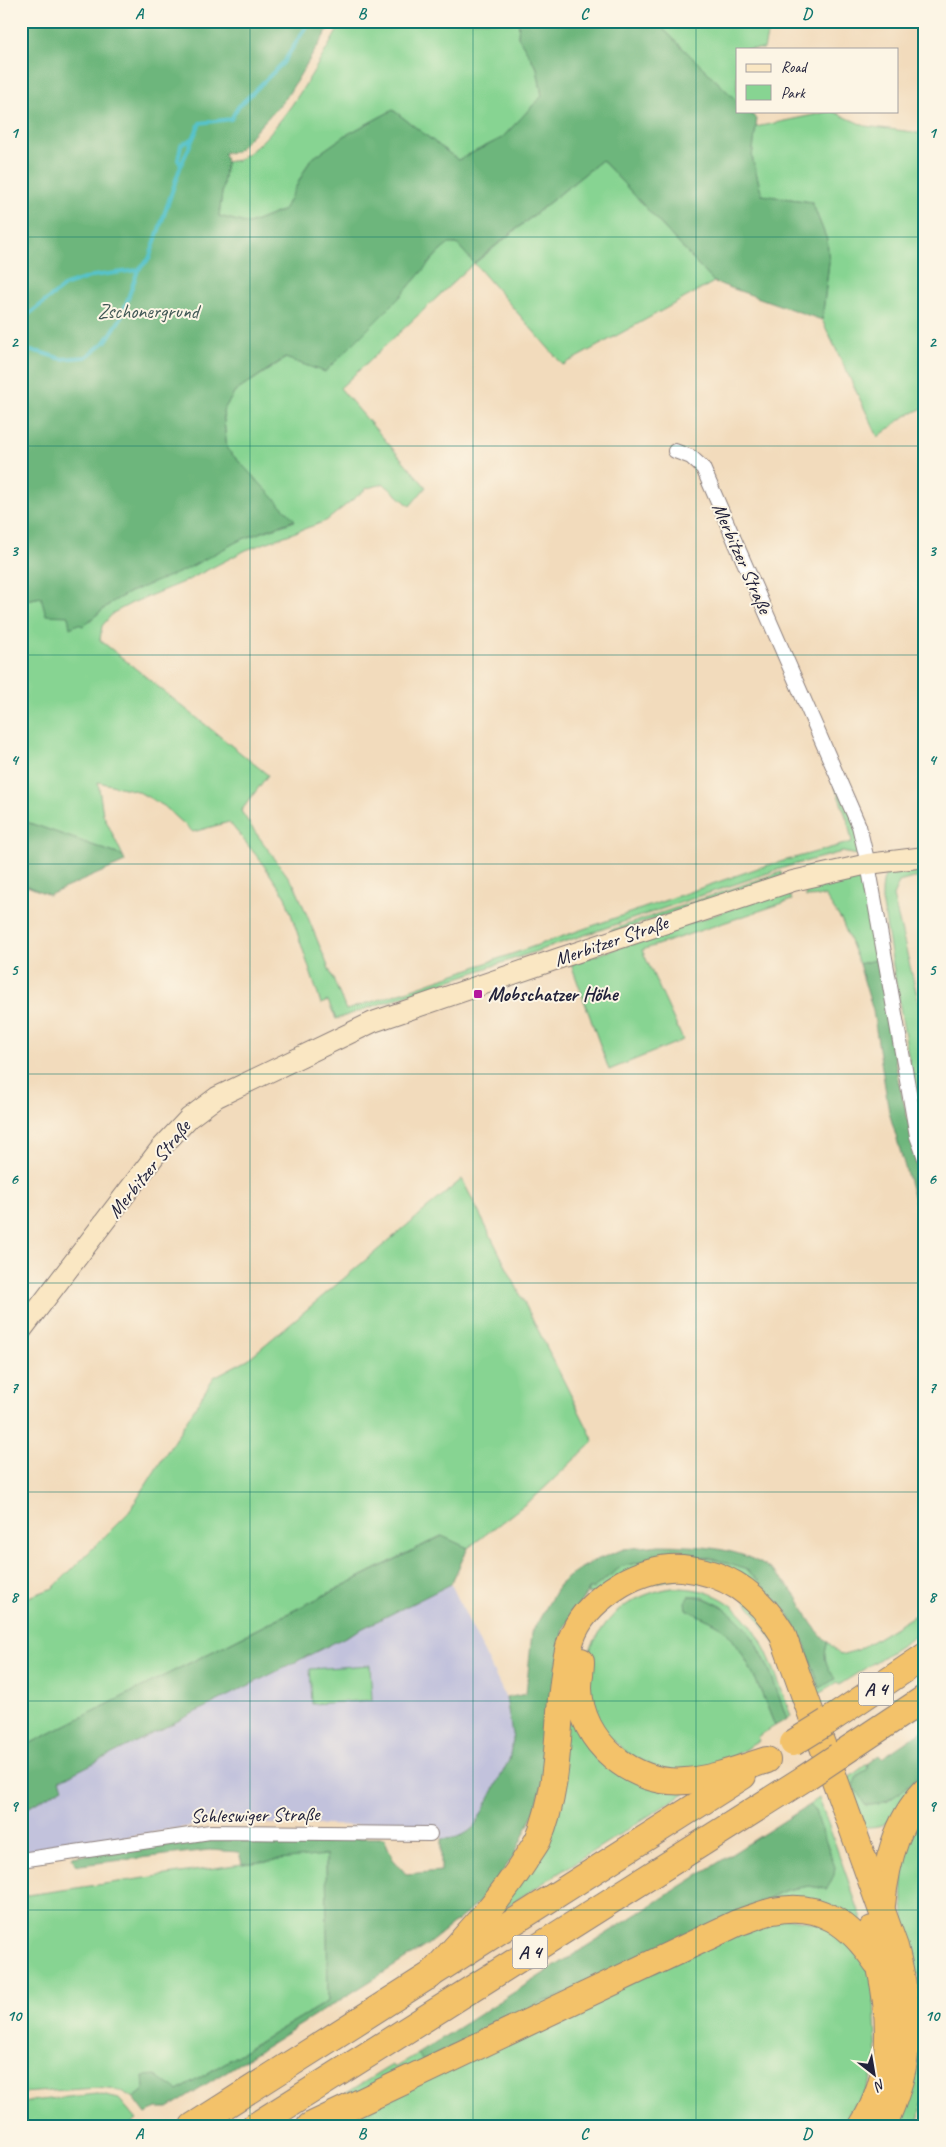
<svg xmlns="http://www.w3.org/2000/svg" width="946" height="2147" font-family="Caveat,sans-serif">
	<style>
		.industrial { fill: #c2c2dc }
		.green { fill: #87d492; stroke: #547b66 }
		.forest { fill: #6db67c; stroke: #486c5c }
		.water { fill: #56c3cb; stroke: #3c7283 }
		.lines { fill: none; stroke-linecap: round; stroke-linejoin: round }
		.stream { stroke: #56c3cb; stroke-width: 4 }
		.street-casing { stroke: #8a7e7c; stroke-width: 16 }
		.secondary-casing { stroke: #8a7e7c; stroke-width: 22 }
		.highway-casing { stroke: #8a7e7c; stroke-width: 28 }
		.street { stroke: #fff; stroke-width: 14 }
		.secondary { stroke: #fae7c3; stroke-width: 20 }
		.highway { stroke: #f3c26a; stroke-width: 26 }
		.highway-bridge-casing { stroke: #8a7e7c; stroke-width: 28; stroke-linecap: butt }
		.highway-bridge { stroke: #f3c26a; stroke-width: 26 }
		.grid { fill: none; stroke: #0f766e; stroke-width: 1; stroke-opacity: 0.55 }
		.poi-dot { fill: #b5179e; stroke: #fcf5e5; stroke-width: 2 }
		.labels { text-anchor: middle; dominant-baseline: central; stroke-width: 4; stroke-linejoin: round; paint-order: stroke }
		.shield { fill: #fcf5e5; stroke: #63616e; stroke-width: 1 }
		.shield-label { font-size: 19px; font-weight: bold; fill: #22223b }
		.park-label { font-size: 20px; fill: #405755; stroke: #fcf5e5 }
		.street-label { font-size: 20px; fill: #22223b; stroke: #fcf5e5 }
		.poi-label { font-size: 20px; font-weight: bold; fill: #22223b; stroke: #fcf5e5; text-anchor: start }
		.neatline { fill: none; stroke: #0f766e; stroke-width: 2 }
		.grid-label { font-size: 16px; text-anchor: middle; font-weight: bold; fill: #0f766e }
	</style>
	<rect width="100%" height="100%" fill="#fcf5e5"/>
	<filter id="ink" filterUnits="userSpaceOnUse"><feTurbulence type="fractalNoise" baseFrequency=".02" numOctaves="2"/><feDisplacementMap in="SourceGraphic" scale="10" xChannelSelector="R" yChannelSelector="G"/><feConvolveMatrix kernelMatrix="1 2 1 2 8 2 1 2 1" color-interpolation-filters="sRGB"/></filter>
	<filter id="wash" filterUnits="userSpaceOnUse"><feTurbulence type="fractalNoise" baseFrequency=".0096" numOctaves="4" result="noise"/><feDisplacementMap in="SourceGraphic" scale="20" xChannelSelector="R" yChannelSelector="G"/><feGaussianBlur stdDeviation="1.12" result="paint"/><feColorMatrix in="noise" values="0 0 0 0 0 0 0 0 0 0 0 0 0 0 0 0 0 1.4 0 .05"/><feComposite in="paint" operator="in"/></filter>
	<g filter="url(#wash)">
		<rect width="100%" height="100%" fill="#f2dbbc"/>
		<path class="industrial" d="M451,1584L506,1698L513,1740L509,1760L475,1826L468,1833L455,1839H441L440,1827L209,1823L21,1855V1812L63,1787L60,1780Z"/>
		<g class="green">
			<path d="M343,21H519L518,37L537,68L542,96L502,138L458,160L393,110L346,135L310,160L284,210L249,224L219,216L226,162C230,161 236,161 240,159C282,133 318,63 343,21Z"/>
			<path d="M655,21H770L764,49H737V101Z"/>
			<path d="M832,111L865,126L913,132L925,135V407L904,417L878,437L822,320L829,262L827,240L812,202L762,195L752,157L756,127Z"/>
			<path d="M602,160L714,282L563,365L474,263L340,388L426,487L410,506L384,484L367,488L326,521L246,550L188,580L132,603L113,613L102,626L100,640L268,775L241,811L253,829L295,886L346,1010L406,991L758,868L852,842L848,822L833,781L857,826L860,852L858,855L842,852L789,866L336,1019L328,1001L321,1004L285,896L260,860L229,822L193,832L164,806L137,791L98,782L103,814L123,856L21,820V604L22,601L41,597L83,626L112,602L130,592L185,569L240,540L295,521L227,449L223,411L235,392L286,358L325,372L398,299L438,253L449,243L457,244L475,263Z"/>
			<path d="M925,864V878H913L899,882L893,896L925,1028V1132L913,1084L882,900C882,888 882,880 888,869Z"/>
			<path d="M781,872L782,876L612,933L611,930Z"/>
			<path d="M854,875L861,879L866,887L879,959L859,964L842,921L825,896L806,897L803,884Z"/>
			<path d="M787,890L792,900L642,950L683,1040L609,1070L571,964Z"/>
			<path d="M462,1179L594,1441L537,1495L468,1548L441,1536L21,1748V1600L53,1588L129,1512L214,1377L248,1359Z"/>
			<path d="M676,1555C700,1557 724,1559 746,1570C754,1574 763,1584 769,1591C796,1623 806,1649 820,1688L834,1679C826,1664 822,1658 828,1642L840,1655L858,1650L925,1609V1630L839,1685L837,1683L813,1697L724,1570L589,1594L587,1593L590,1587L592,1589L622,1566Z"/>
			<path d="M672,1588C752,1586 768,1654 791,1716L787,1719L769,1669L755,1640L723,1607L701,1596H689L686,1609C696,1615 708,1619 718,1625C744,1643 763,1697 775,1726L757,1737L759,1741L714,1768L650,1772L597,1727C594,1711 585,1676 587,1662C588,1652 592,1645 597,1637C613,1608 640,1593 672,1588Z"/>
			<path d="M370,1665L372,1700L312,1704L310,1669Z"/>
			<path d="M571,1687L587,1732L694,1787L499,1911L519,1883Z"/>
			<path d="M867,1764L868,1769L856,1778L887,1802L925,1770C925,1787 899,1817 884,1824C877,1827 871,1827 864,1827L847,1779Z"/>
			<path d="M819,1798L866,1931L810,1904L301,2121L392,2065L394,2068L417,2054L423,2061L541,2002L553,1999L786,1890L809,1886L827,1889L815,1811L809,1805Z"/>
			<path d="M924,1813L925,2089L920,2117L915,2126H897C902,2114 908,2102 912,2089C920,2056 923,2018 916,1984L923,1982L921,1974L914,1975C904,1921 890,1863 924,1813Z"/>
			<path d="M326,1854L328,2001L178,2091L144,2090L134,2098L119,2090L96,2088L21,2093V1896L242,1864Z"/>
			<path d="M774,1916L836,1926L873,1976L877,2062L852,2126H323Z"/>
			<path d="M97,2094L119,2099L137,2120L127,2126H21V2102Z"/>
		</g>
		<g class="forest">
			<path d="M21,21H333L286,98L236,152L224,153L226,162L219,216L249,224L284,210L310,160L346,135L393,110L458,160L502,138L542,96L537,68L518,37L519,21H655L737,101V111H748L757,119L752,157L762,195L812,202L827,240L829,262L822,320L714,282L602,160L474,263L457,244H449L438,253L398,299L325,372L285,358L235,392L223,411L227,449L295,520L240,540L185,570L130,592L112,602L83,626L78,624L70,628L68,616L46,615L41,597L22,601L21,604V325L28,314L25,275L21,272Z"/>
			<path d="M21,820L123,856L125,862L49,895L27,886L21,903Z"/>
			<path d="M879,959L898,1079L911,1132L925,1179V1224L915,1202L889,1112L873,1011L859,964Z"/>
			<path d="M442,1536L468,1548L451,1584L60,1780L63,1787L21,1812V1748Z"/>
			<path d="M659,1545C714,1546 763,1548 797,1597C803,1606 806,1616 812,1624C817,1631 822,1636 828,1642C822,1658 826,1664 835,1679L820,1688L805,1645L787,1612L764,1586L747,1570L712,1558L676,1555L622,1566L592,1589L590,1588L564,1628L546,1770L536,1808L514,1856L478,1904L427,1945L396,1965L168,2108H156L146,2114L134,2098L144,2090L143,2076L156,2075L178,2091L328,2001L326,1855L242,1864L239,1852L209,1850L80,1865L75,1864L72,1857L205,1837L384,1838L393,1859L406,1874L441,1871V1839C455,1839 465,1836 475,1826L509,1760L513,1740L506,1698L526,1694L532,1632L559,1585L576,1571L596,1560L624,1549Z"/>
			<path d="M689,1596C701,1596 707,1599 718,1605C759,1627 772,1678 787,1719L775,1726C763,1697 744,1643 718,1625C708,1619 696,1615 686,1609L685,1602Z"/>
			<path d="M925,1729V1770C907,1786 890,1807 865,1805L854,1787L856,1778L868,1769L867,1764L879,1755L882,1758Z"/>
			<path d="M809,1805L815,1811L835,1867L834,1875L827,1889L809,1886L786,1890L553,1999L541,2002L423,2061L417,2054Z"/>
		</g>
		<path class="water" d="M21,272L25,275L29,314L21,325Z"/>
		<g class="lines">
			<g class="stream">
				<path d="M181,165L178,160L181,145L192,139"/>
				<path d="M21,308L29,314L66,285L93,276L138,270"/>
				<path d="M21,350L39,352L62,359L86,357L106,341L121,318L138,270L149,259L181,165L200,123L231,119L238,107L283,63L310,21"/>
			</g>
		</g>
	</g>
	<g filter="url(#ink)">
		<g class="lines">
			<defs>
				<g id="street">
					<path d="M675,451L691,457L703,468L859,826L868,864L917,1136L925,1158"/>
					<path d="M21,1860L210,1832L430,1834"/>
				</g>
				<path id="secondary" d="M21,1331L160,1149L189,1118L217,1097L373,1022L560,958L793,881L868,864L925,857"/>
				<g id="highway">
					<path d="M581,1661C581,1670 579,1679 579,1688C580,1742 633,1786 686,1781C713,1779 741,1768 767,1760"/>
					<path d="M827,1722L925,1656"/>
					<path d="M838,1756L925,1698"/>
					<path d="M882,1905C886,1864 896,1821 925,1791"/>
					<path d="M430,1976C463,1939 497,1904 524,1862C528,1855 534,1847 538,1840C557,1796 557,1745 561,1699C564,1676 565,1653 574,1632C583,1612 603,1595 621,1584C638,1574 662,1566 682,1568C727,1572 759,1595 782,1633L895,1947C912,2014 913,2062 883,2126"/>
					<path d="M193,2126L743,1776"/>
					<path d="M255,2126L805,1778"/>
					<path d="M310,2126L737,1923C749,1919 761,1914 773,1911C821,1901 851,1925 876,1962"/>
					<path d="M862,2126C894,2075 892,2023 880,1967C878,1954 876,1941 872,1929"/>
				</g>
			</defs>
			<use href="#street" class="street-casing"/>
			<use href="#secondary" class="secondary-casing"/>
			<use href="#highway" class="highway-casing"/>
			<use href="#street" class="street"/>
			<use href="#secondary" class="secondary"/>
			<use href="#highway" class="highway"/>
			<defs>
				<g id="highway-bridge">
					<path d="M793,1743L827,1722"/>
					<path d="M805,1778L838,1756"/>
				</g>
			</defs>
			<use href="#highway-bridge" class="highway-bridge-casing"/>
			<use href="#highway-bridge" class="highway-bridge"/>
		</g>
	</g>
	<path class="grid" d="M250,21V2126M473,21V2126M696,21V2126M21,237H925M21,446H925M21,655H925M21,864H925M21,1074H925M21,1283H925M21,1492H925M21,1701H925M21,1910H925"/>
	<rect class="poi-dot" x="473" y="989" width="10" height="10" rx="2.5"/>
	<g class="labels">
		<g class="shield">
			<rect x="858.5" y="1672.5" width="35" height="33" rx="4"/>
			<rect x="512.5" y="1935.5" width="35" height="33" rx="4"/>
		</g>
		<g class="shield-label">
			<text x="876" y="1689">A 4</text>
			<text x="530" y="1952">A 4</text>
		</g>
		<g class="park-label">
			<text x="148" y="311">Zschonergrund</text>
		</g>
		<g class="street-label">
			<text transform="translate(742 558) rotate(66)">Merbitzer Straße</text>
			<text transform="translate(611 941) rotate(-19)">Merbitzer Straße</text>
			<text transform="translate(149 1169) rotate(-51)">Merbitzer Straße</text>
			<text transform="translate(255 1815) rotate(-1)">Schleswiger Straße</text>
		</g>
		<g class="poi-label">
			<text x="488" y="994">Mobschatzer Höhe</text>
		</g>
	</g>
	<rect width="946" height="2147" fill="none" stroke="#fcf5e5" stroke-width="55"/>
	<rect x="736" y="48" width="162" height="65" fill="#fcf5e5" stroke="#a5a1a1"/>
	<rect x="746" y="64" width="25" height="8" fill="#fae7c3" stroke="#a5a1a1"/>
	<text x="781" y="72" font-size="15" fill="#22223b">Road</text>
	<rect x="746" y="85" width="25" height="15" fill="#87d492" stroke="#a5a1a1"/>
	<text x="781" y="98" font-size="15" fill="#22223b">Park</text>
	<g transform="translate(874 2074) rotate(149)" stroke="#fcf5e5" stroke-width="4" paint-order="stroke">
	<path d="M0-4L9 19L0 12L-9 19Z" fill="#22223b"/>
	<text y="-8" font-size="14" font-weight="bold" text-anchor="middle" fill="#22223b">N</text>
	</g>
	<rect x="28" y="28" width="890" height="2092" class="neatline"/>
	<g class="grid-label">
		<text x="139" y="19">A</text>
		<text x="362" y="19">B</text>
		<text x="584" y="19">C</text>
		<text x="807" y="19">D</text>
		<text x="14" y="138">1</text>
		<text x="932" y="138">1</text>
		<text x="14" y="347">2</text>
		<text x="932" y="347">2</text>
		<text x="14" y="556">3</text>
		<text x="932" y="556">3</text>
		<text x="14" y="765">4</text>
		<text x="932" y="765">4</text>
		<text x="14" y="975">5</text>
		<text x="932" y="975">5</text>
		<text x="14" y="1184">6</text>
		<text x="932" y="1184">6</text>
		<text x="14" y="1393">7</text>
		<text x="932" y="1393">7</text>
		<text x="14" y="1602">8</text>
		<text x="932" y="1602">8</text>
		<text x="14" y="1811">9</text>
		<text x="932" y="1811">9</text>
		<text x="14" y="2021">10</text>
		<text x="932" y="2021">10</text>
		<text x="139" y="2139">A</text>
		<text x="362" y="2139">B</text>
		<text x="584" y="2139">C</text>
		<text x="807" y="2139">D</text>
	</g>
</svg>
